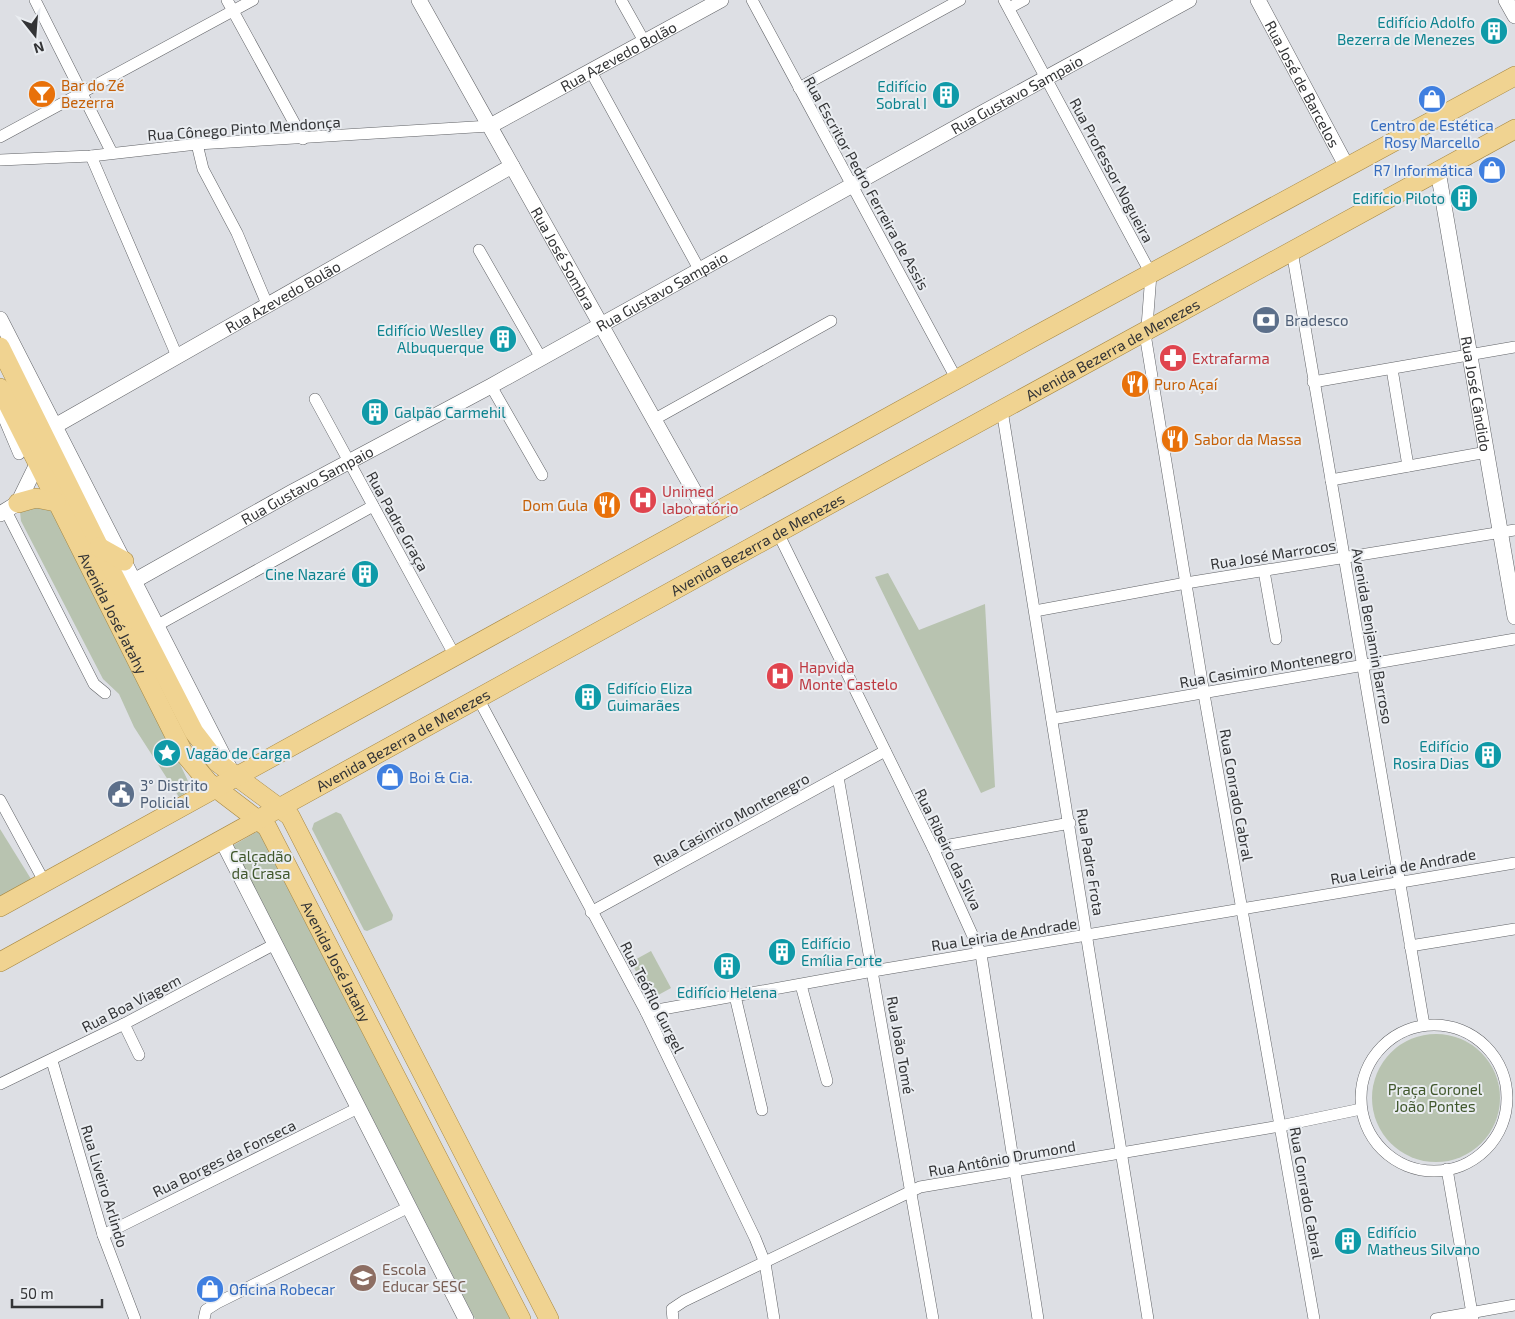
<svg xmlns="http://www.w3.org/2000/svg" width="1515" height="1319" font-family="'Exo 2',sans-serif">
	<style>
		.green { fill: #b8c3b0 }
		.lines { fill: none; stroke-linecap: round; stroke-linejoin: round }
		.minor-casing { stroke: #606266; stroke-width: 12 }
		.tertiary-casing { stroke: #606266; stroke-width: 16 }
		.primary-casing { stroke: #a78842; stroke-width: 20 }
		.minor { stroke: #fff; stroke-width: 11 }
		.tertiary { stroke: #fff; stroke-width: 15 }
		.primary { stroke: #f0d391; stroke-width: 19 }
		.labels { text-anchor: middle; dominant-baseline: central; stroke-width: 4; stroke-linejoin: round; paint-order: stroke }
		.culture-label { font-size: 15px; fill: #0d838f; stroke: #eaedf1; text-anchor: end }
		.street-label { font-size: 15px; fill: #333436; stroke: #eaedf1 }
		.food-label { font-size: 15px; fill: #c56008; stroke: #eaedf1; text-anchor: start }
		.shop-label { font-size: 15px; fill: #366cbe; stroke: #eaedf1; text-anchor: start }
		.service-label { font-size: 15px; fill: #4e5e75; stroke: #eaedf1; text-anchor: start }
		.health-label { font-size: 15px; fill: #be3a42; stroke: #eaedf1; text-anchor: start }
		.park-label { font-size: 15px; fill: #41582d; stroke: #eaedf1 }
		.education-label { font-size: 15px; fill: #785e54; stroke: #eaedf1; text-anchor: start }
	</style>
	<rect width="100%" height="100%" fill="#dddfe4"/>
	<g class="green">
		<path d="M47,503L142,684L188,781L189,790L179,797L134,727L119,694L103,679L21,521L20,512Z"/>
		<path d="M888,573L919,630L985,604L995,787L981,793L875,577Z"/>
		<path d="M336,812L341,814L393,915L392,920L367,931L364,930L312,829L314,823Z"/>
		<path d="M0,829L31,879L0,897Z"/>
		<path d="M258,831L267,842L510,1319H475L236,851L234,845Z"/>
		<path d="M651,951L671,988L651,999L631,962Z"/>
		<circle cx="1436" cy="1098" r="64"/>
	</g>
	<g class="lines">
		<defs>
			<g id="minor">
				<path d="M35,0L112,153"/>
				<path d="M227,0L303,139"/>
				<path d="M621,0L644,41"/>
				<path d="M752,0L957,380"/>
				<path d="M1004,0L1151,274L1146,340L1204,694L1314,1319"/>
				<path d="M1009,8L1024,0"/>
				<path d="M590,70L699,269"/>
				<path d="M799,88L960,0"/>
				<path d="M0,137L253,0"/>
				<path d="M197,144L203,169L237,233L267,304"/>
				<path d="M91,156L177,356"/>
				<path d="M0,160L91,156L197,144L490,126"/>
				<path d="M479,250L541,358"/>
				<path d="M1292,251L1424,1025"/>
				<path d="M1392,369L1408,466"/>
				<path d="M1313,382L1515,347"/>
				<path d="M491,386L542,475"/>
				<path d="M315,399L455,656"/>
				<path d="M0,409L19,454"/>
				<path d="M1002,410L1148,1319"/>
				<path d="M655,419L831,321"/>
				<path d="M1331,480L1487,452"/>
				<path d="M6,511L94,684L105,693"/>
				<path d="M778,533L933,848L981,954L1038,1319"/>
				<path d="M1264,571L1276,639"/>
				<path d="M1035,611L1186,583L1515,530"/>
				<path d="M156,626L373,506"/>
				<path d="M478,698L646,1012L755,1238L765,1263L774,1319"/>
				<path d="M1052,719L1515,639"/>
				<path d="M838,777L933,1319"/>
				<path d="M0,800L45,883"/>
				<path d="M933,848L1070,823"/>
				<path d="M591,912L885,751"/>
				<path d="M1410,946L1515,929"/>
				<path d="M801,985L827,1081"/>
				<path d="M735,996L762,1110"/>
				<path d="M646,1012L873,971L1515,863"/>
				<path d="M124,1024L139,1055"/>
				<circle cx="1434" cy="1098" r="73"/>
				<path d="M52,1061L103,1235L135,1319"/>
				<path d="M0,1084L124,1024L275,944"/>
				<path d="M1447,1169L1473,1319"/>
				<path d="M103,1235L358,1108"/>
				<path d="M204,1319L206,1310L217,1303L409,1207"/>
				<path d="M673,1319L672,1309L684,1301L920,1187L1280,1126L1361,1109"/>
				<path d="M1436,1319L1515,1305"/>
			</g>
			<g id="tertiary">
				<path id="s1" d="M419,0L708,516"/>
				<path id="s2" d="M1258,0L1347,167"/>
				<path d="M1506,0L1515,16"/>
				<path id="s3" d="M490,126L721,0"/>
				<path id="s4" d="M1438,171L1515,617"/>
				<path d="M0,319L230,769"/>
				<path id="s5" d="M55,426L512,166"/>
				<path d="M0,514L18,503L41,456"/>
				<path id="s6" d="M134,581L294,491L491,386L982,113L1189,0"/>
				<path d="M222,840L466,1319"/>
			</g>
			<g id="primary">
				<path d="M0,347L99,547L194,732L217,762L290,816L549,1319"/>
				<path id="s7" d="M0,388L183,752L208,782L267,827L521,1319"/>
				<path d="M18,503L36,498L56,502"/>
				<path d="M99,547L124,561"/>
				<path d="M0,907L1039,334L1515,76"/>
				<path id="s8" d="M0,962L888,472L1515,129"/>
			</g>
		</defs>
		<use href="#minor" class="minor-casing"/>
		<use href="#tertiary" class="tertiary-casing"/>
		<use href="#primary" class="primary-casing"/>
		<use href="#minor" class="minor"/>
		<use href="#tertiary" class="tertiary"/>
		<use href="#primary" class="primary"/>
	</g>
	<defs>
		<symbol id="building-disc" viewBox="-11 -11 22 22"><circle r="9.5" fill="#0f9aa8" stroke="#eaedf1"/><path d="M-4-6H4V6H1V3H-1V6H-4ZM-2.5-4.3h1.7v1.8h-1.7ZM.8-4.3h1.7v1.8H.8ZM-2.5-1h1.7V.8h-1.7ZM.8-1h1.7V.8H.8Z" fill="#fff"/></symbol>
		<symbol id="bar-disc" viewBox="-11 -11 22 22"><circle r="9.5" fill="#e8710a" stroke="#eaedf1"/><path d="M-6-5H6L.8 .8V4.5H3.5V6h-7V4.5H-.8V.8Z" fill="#fff"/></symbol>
		<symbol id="shop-disc" viewBox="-11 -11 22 22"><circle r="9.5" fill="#3f7fe0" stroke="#eaedf1"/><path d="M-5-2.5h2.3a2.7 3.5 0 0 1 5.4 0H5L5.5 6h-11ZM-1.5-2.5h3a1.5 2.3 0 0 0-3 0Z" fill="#fff"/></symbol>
		<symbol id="bank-disc" viewBox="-11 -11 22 22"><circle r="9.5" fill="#5c6f8a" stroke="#eaedf1"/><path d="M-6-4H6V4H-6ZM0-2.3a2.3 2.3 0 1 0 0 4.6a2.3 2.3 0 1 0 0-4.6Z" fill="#fff"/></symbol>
		<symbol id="pharmacy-disc" viewBox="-11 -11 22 22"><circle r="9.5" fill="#e0444e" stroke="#eaedf1"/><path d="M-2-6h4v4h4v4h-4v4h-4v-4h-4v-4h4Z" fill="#fff"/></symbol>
		<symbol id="restaurant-disc" viewBox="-11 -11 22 22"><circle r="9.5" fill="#e8710a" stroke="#eaedf1"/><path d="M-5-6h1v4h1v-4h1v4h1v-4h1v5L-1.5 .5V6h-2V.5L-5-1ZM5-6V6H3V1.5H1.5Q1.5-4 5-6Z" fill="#fff"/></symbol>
		<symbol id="hospital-disc" viewBox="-11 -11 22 22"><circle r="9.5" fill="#e0444e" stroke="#eaedf1"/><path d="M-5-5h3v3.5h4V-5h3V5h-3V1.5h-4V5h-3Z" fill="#fff"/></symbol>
		<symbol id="sight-disc" viewBox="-11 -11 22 22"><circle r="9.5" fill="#0f9aa8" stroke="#eaedf1"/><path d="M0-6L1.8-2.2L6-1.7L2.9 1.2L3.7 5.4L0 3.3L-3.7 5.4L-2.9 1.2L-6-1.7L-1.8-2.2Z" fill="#fff"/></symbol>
		<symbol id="civic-disc" viewBox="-11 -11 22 22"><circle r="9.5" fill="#5c6f8a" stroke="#eaedf1"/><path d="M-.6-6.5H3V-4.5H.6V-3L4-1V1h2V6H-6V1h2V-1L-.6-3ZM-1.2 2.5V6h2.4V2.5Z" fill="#fff"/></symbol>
		<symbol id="school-disc" viewBox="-11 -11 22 22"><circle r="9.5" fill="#8d6e63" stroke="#eaedf1"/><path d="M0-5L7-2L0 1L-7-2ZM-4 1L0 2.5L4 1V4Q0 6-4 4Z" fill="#fff"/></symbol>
	</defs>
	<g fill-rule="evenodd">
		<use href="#building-disc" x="1478" y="15" width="32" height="32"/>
		<use href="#bar-disc" x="26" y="78" width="32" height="32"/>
		<use href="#building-disc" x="930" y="79" width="32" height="32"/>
		<use href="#shop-disc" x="1416" y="83" width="32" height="32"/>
		<use href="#shop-disc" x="1476" y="154" width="32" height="32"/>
		<use href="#building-disc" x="1448" y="182" width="32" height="32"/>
		<use href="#bank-disc" x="1250" y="304" width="32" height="32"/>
		<use href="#building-disc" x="487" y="323" width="32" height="32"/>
		<use href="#pharmacy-disc" x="1157" y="342" width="32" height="32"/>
		<use href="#restaurant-disc" x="1119" y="368" width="32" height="32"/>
		<use href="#building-disc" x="359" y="396" width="32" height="32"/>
		<use href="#restaurant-disc" x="1159" y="423" width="32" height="32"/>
		<use href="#hospital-disc" x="627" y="484" width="32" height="32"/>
		<use href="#restaurant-disc" x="591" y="489" width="32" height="32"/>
		<use href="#building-disc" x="349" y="558" width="32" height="32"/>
		<use href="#hospital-disc" x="764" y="660" width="32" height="32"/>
		<use href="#building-disc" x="572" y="681" width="32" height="32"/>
		<use href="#sight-disc" x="151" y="737" width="32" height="32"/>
		<use href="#building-disc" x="1472" y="739" width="32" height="32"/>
		<use href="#shop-disc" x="374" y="761" width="32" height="32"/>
		<use href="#civic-disc" x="105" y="778" width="32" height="32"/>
		<use href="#building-disc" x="766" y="936" width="32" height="32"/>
		<use href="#building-disc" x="711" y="950" width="32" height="32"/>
		<use href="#building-disc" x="1332" y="1225" width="32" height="32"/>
		<use href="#school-disc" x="347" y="1262" width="32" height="32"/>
		<use href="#shop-disc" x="194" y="1273" width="32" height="32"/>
	</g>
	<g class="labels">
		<g class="culture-label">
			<text x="1475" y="22">Edifício Adolfo<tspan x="1475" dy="17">Bezerra de Menezes</tspan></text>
			<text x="927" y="86">Edifício<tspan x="927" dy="17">Sobral I</tspan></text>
			<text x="1445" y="198">Edifício Piloto</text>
			<text x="484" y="330">Edifício Weslley<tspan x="484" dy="17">Albuquerque</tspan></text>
			<text x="394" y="412" text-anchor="start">Galpão Carmehil</text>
			<text x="346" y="574">Cine Nazaré</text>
			<text x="607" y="688" text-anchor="start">Edifício Eliza<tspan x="607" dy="17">Guimarães</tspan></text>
			<text x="1469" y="746">Edifício<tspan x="1469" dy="17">Rosira Dias</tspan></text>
			<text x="186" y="753" text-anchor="start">Vagão de Carga</text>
			<text x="801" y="943" text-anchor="start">Edifício<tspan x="801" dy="17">Emília Forte</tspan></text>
			<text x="727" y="992" text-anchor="middle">Edifício Helena</text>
			<text x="1367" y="1232" text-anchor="start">Edifício<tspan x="1367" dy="17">Matheus Silvano</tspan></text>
		</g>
		<g class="street-label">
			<text stroke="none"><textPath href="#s3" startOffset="146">Rua Azevedo Bolão</textPath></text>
			<text stroke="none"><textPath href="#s2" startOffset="95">Rua José de Barcelos</textPath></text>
			<text stroke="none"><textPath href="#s6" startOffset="1008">Rua Gustavo Sampaio</textPath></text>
			<text transform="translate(244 128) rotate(-4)">Rua Cônego Pinto Mendonça</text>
			<text transform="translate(1112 170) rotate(62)">Rua Professor Nogueira</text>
			<text transform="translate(867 183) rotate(61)">Rua Escritor Pedro Ferreira de Assis</text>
			<text stroke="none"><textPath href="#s1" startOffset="296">Rua José Sombra</textPath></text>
			<text stroke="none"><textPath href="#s6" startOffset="602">Rua Gustavo Sampaio</textPath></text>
			<text stroke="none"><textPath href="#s5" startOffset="262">Rua Azevedo Bolão</textPath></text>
			<text stroke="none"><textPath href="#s8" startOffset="1270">Avenida Bezerra de Menezes</textPath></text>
			<text stroke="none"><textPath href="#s4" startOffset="226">Rua José Cândido</textPath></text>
			<text stroke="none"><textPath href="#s6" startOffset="198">Rua Gustavo Sampaio</textPath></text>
			<text transform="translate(398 521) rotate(61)">Rua Padre Graça</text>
			<text stroke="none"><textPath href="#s8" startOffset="865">Avenida Bezerra de Menezes</textPath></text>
			<text transform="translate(1273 554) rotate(-9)">Rua José Marrocos</text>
			<text stroke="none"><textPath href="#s7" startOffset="252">Avenida José Jatahy</textPath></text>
			<text transform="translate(1373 636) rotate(80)">Avenida Benjamin Barroso</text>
			<text transform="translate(1266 667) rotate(-10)">Rua Casimiro Montenegro</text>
			<text stroke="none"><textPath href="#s8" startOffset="460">Avenida Bezerra de Menezes</textPath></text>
			<text transform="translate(1237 795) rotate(80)">Rua Conrado Cabral</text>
			<text transform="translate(731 819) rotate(-29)">Rua Casimiro Montenegro</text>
			<text transform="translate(949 849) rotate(64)">Rua Ribeiro da Silva</text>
			<text transform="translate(1091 862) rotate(81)">Rua Padre Frota</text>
			<text transform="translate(1403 866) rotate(-10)">Rua Leiria de Andrade</text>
			<text transform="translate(1004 934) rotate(-9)">Rua Leiria de Andrade</text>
			<text stroke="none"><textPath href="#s7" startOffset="672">Avenida José Jatahy</textPath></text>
			<text transform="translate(653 997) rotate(63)">Rua Teófilo Gurgel</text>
			<text transform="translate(131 1003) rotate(-27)">Rua Boa Viagem</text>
			<text transform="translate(901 1045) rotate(80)">Rua João Tomé</text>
			<text transform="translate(224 1158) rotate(-26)">Rua Borges da Fonseca</text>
			<text transform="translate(1002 1158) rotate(-10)">Rua Antônio Drumond</text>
			<text transform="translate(105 1186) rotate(73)">Rua Liveiro Arlindo</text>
			<text transform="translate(1307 1193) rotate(80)">Rua Conrado Cabral</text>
		</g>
		<g class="food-label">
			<text x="61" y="85">Bar do Zé<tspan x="61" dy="17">Bezerra</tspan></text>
			<text x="1154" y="384">Puro Açaí</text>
			<text x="1194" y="439">Sabor da Massa</text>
			<text x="588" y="505" text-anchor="end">Dom Gula</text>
		</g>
		<g class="shop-label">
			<text x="1432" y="125" text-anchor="middle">Centro de Estética<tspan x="1432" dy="17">Rosy Marcello</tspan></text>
			<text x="1473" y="170" text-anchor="end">R7 Informática</text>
			<text x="409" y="777">Boi &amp; Cia.</text>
			<text x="229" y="1289">Oficina Robecar</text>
		</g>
		<g class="service-label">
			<text x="1285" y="320">Bradesco</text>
			<text x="140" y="785">3° Distrito<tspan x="140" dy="17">Policial</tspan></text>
		</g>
		<g class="health-label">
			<text x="1192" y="358">Extrafarma</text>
			<text x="662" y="491">Unimed<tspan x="662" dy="17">laboratório</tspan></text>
			<text x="799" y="667">Hapvida<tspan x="799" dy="17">Monte Castelo</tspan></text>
		</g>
		<g class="park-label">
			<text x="261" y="856">Calçadão<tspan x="261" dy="17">da Crasa</tspan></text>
			<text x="1435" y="1089">Praça Coronel<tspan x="1435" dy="17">João Pontes</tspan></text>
		</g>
		<g class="education-label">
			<text x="382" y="1269">Escola<tspan x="382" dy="17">Educar SESC</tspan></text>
		</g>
	</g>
	<g transform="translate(35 35) rotate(163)" stroke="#eaedf1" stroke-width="4" paint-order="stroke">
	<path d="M0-4L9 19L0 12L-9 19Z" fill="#333436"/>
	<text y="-8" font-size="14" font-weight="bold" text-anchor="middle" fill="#333436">N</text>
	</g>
	<path d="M12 1299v8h90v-8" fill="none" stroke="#333436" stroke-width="2.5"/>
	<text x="20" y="1299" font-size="15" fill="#333436" stroke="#eaedf1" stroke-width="4" paint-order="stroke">50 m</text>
</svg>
